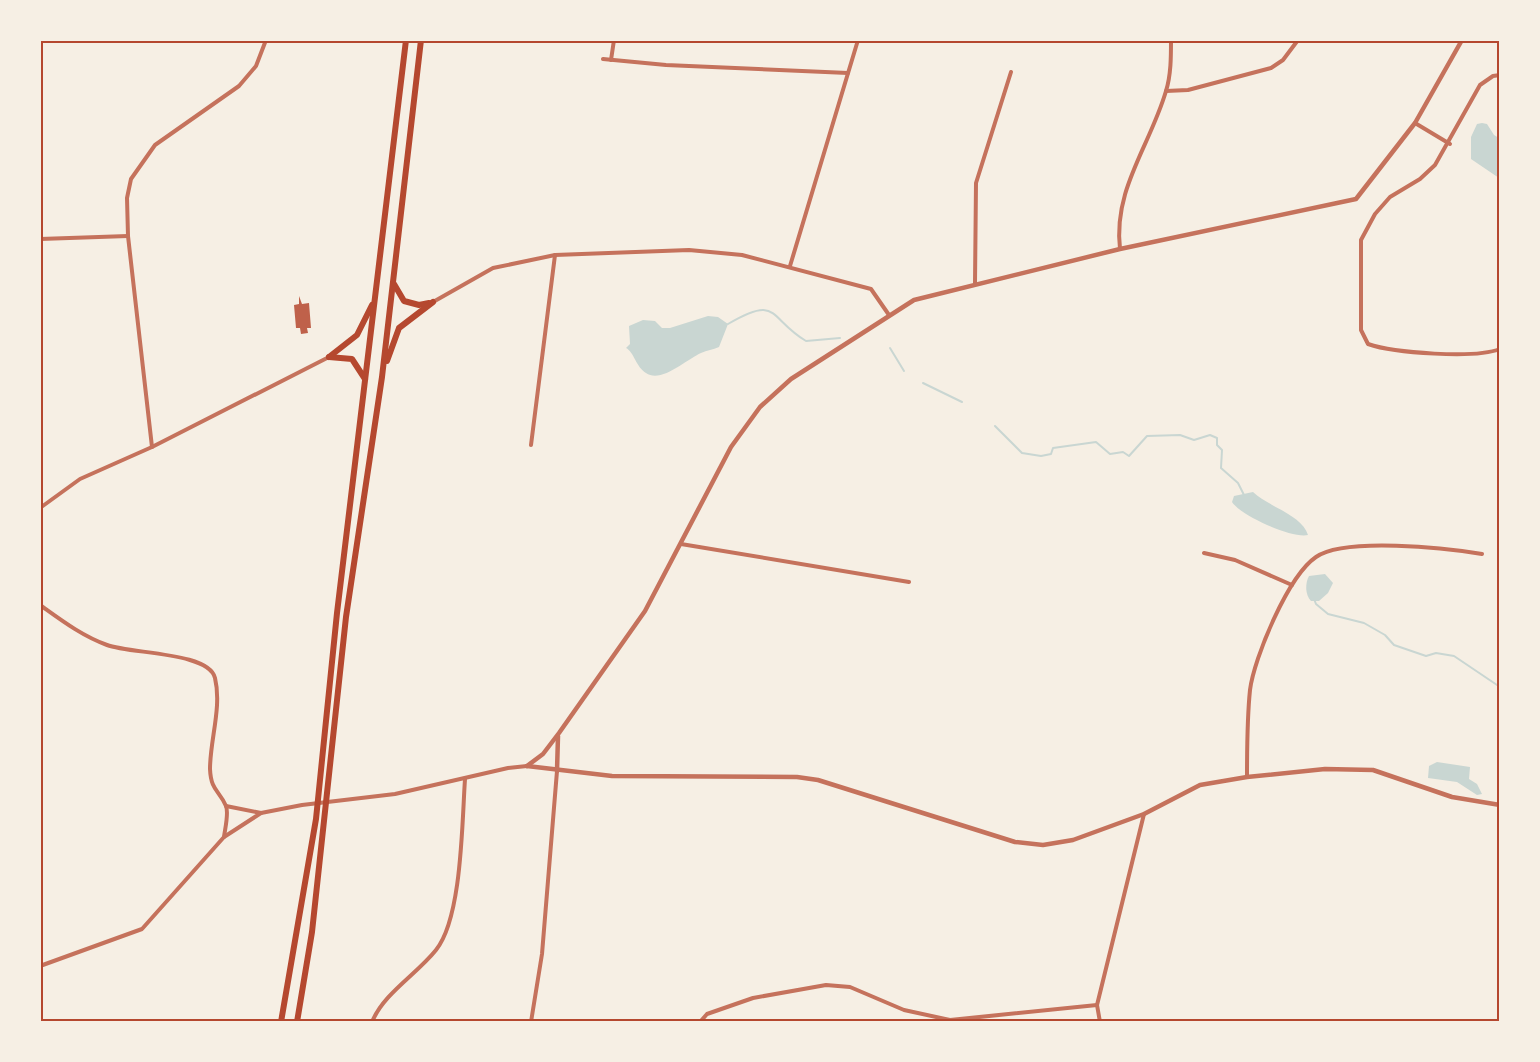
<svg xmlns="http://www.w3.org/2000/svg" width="1540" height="1062" font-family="Commissioner,sans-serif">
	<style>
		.water { fill: #c9d6d2 }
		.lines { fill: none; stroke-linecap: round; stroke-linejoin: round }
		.stream { stroke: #c9d6d2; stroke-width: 2 }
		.building { fill: #bf614a }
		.minor { stroke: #c5725c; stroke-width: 4 }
		.tertiary { stroke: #c5725c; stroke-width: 4.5 }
		.motorway { stroke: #b5482f; stroke-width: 6 }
		.neatline { fill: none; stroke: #b5482f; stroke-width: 2 }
	</style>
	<rect width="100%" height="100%" fill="#f6efe4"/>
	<g class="water">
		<path d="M1482,123L1487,124L1494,135L1499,138V178L1471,159V137L1477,124Z"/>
		<path d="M708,316L718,317L728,324L719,347C713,350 707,350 701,353C687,359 661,384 646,373C636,367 634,352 626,348L630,344L629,326L643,320L655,321L662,328H670Z"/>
		<path d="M1253,492C1269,507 1302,515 1308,535C1293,539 1241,516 1232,502L1234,496Z"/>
		<path d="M1325,574L1333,583L1328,593L1319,601H1311C1305,595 1305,583 1309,576Z"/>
		<path d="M1437,762L1470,767L1469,779L1477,784L1482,794L1477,795L1457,782L1428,778L1429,766Z"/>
	</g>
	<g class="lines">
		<g class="stream">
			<path d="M728,324C779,294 768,318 806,341L840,338"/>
			<path d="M890,348L904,371"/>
			<path d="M923,383L962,402"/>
			<path d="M995,426L1022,453L1041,456L1051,454L1053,448L1096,442L1110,454L1123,452L1129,456L1147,436L1180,435L1194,440L1210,435L1217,438V445L1222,450L1221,468L1238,483L1244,495"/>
			<path d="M1314,599L1316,604L1328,614L1364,623L1385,635L1394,645L1426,656L1436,653L1454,656L1500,687"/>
		</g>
	</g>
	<path class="building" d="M299,296L302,304L309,303L311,328H307L308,333L301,334L300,328H296L294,305L299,304Z"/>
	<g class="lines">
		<g class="minor">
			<path d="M603,59L666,65L848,73"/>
			<path d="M611,60L614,40"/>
			<path d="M1500,75L1493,76L1480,85L1435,165L1420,179L1390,197L1375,214L1361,240V330L1368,344C1394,353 1475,359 1500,349"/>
			<path d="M1166,91L1188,90L1271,68L1283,60L1298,40"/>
			<path d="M1415,123L1450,144"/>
			<path d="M40,239L128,236"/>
			<path d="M1120,249C1113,189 1150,146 1166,91C1171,75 1171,57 1171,40"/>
			<path d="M790,266L858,40"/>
			<path d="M975,283L976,183L1011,72"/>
			<path d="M433,302L493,268L555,255L689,250L742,255L871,289L889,315"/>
			<path d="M531,445L555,255"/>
			<path d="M152,447L128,236L127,198L131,179L155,145L239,86L256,66L266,40"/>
			<path d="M40,508L80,479L152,447L329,357"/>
			<path d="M681,544L909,582"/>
			<path d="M1204,553L1235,560L1292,585"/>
			<path d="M40,605C61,620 82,636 107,645C131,654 209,652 215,678C222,707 210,740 210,769C211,791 219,790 226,806C229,813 225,829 224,837"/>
			<path d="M1247,777C1247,748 1247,719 1250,690C1254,658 1288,576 1316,557C1345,537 1446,548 1482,554"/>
			<path d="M226,806L261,813"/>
			<path d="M40,966L142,929L224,837L261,813L302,805L395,794L508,768L527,766"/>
			<path d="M372,1022C384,993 416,975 436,950C462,918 462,822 465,779"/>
			<path d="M531,1022L542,954L557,771"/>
			<path d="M700,1022L707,1014L753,998L826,985L850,987L904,1010L950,1020L1097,1005"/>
			<path d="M1100,1022L1097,1005L1144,814"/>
		</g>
		<g class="tertiary">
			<path d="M527,766L543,754L559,733L645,611L731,447L760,407L791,379L914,300L1120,249L1356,199L1415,123L1462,40"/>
			<path d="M527,766L612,776L797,777L818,780L1015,842L1043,845L1073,840L1144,814L1200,785L1247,777L1325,769L1373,770L1452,797L1500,805"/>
			<path d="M557,771L558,736"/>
		</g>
		<g class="motorway">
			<path d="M394,284L404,301L419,305L429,303"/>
			<path d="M329,357L357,335L372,305"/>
			<path d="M329,357L352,359L365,379"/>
			<path d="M387,361L399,328L433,302"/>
			<path d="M281,1022L316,819L337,613L406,40"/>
			<path d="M297,1022L312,932L346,617L382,377L421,40"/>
		</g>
	</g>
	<rect width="1540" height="1062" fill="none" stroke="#f6efe4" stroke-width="84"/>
	<rect x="42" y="42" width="1456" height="978" class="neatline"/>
</svg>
